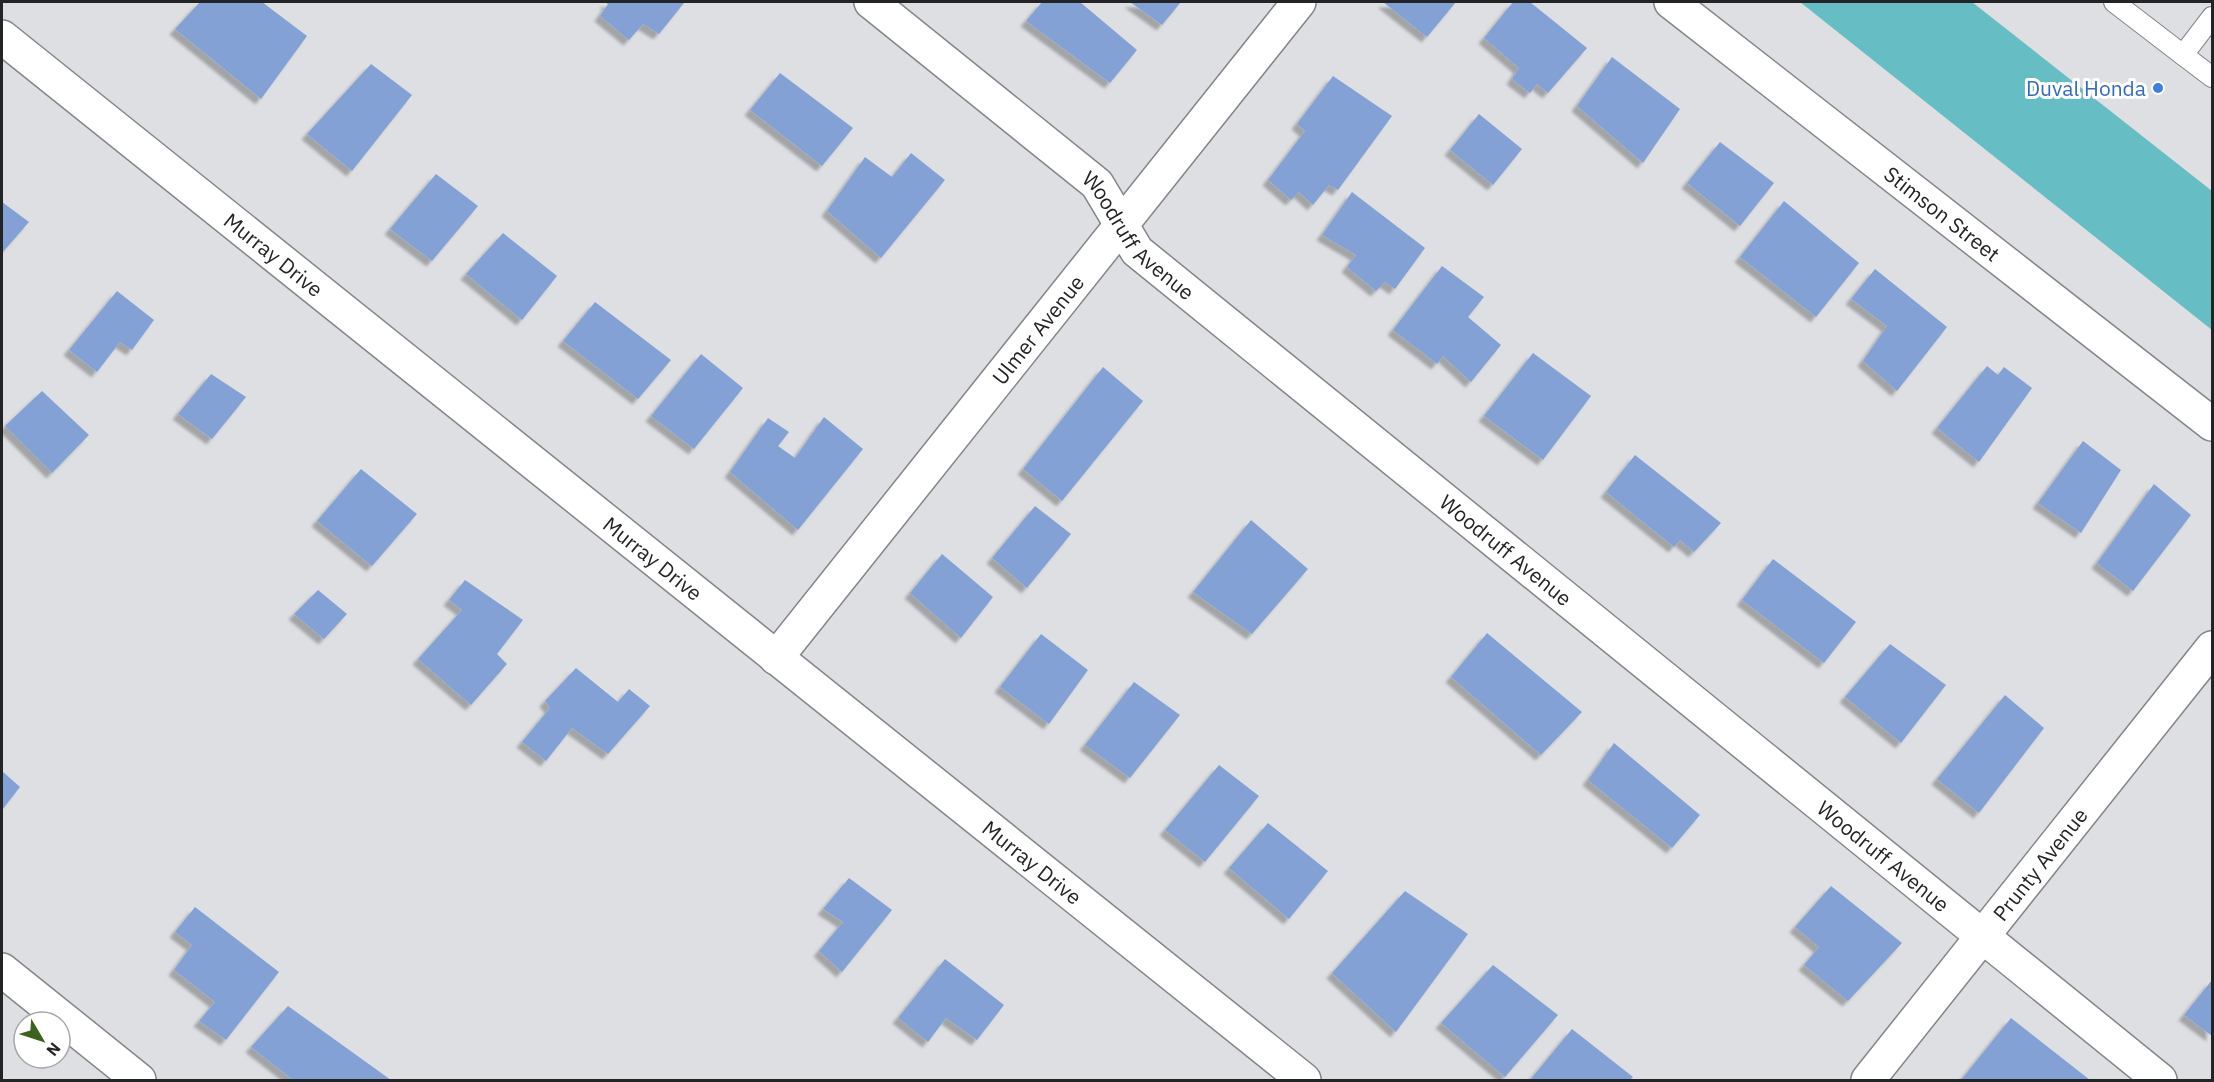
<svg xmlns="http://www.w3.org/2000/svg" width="2214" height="1082" font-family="'IBM Plex Sans',sans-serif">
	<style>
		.water { fill: #66bdc3 }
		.building { fill: #83a1d5; filter: url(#shadow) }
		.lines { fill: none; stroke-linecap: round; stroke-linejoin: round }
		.service-casing { stroke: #838588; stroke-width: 22 }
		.minor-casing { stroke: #838588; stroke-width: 36 }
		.service { stroke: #fff; stroke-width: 20 }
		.minor { stroke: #fff; stroke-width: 33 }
		.shop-dot { fill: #3f7fe0; stroke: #fff; stroke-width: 2 }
		.labels { text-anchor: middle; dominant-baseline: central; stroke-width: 6; stroke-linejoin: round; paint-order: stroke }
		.shop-label { font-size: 21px; fill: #366cbe; stroke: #fff; text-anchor: end }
		.street-label { font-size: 21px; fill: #232425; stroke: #fff }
	</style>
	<defs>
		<filter id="shadow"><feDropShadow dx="-5.5" dy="5.5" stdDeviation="1.5" flood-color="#0004"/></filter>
	</defs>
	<rect width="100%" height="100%" fill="#dddfe3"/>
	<path class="water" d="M1800,2H1972L2212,191V330Z"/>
	<g class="building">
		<path d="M200,2H262L307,36L261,99L175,29Z"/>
		<path d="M604,2H682L684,3L659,34L643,24L629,40L600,16L608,4Z"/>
		<path d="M1042,2H1080L1137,50L1110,83L1026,21Z"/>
		<path d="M1130,2H1181L1162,25Z"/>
		<path d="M1383,2H1456L1427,37Z"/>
		<path d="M1513,2H1530L1587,48L1548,93L1537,84L1530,93L1512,79L1519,68L1484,38Z"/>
		<path d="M1612,57L1680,109L1643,163L1577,106Z"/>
		<path d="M371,64L412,95L352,171L307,134Z"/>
		<path d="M780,73L853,128L822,166L750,110Z"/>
		<path d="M1333,76L1392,116L1338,190L1329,185L1313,205L1299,192L1291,200L1268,180L1305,131L1297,124Z"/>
		<path d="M1479,114L1522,149L1493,185L1450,150Z"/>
		<path d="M1720,142L1774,183L1740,226L1687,183Z"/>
		<path d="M911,153L945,180L881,258L827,211L865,157L892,177Z"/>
		<path d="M436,174L478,206L432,261L390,229Z"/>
		<path d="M1352,192L1425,248L1395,289L1385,282L1376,291L1347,267L1356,255L1322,235Z"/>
		<path d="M1784,201L1859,263L1816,317L1740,257Z"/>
		<path d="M2,202L29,222L2,253Z"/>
		<path d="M503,233L557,276L522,320L466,274Z"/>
		<path d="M1442,266L1484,297L1468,317L1501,345L1471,382L1443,356L1437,364L1393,330Z"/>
		<path d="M1875,269L1947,327L1897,391L1863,361L1887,326L1851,299Z"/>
		<path d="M117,291L154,320L132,350L120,342L97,372L69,350Z"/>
		<path d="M595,302L671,360L638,399L563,341Z"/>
		<path d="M1533,353L1591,396L1543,460L1484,416Z"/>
		<path d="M701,354L743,388L694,449L651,416Z"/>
		<path d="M1987,366L1998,375L2004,367L2032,388L1979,462L1937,428Z"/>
		<path d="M1103,367L1143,401L1062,501L1023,469Z"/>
		<path d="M211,374L246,397L212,439L178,414Z"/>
		<path d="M42,391L89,435L52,473L5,426Z"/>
		<path d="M824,417L863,449L798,530L730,472L768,418L789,432L778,446L795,458Z"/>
		<path d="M2083,441L2121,470L2081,533L2038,503Z"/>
		<path d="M1635,455L1721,523L1694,552L1680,540L1674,547L1606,492Z"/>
		<path d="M361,469L417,514L372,566L317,521Z"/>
		<path d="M2154,484L2191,515L2133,591L2097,563Z"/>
		<path d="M1035,506L1071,534L1027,588L992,558Z"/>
		<path d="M1251,520L1308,569L1252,634L1193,592Z"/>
		<path d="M942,554L993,597L961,638L910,593Z"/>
		<path d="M1773,559L1856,622L1824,663L1742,600Z"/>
		<path d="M465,580L523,620L497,654L507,664L471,705L418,659L462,610L449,600Z"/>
		<path d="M318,590L347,614L324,639L294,614Z"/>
		<path d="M1487,633L1582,712L1541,755L1451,677Z"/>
		<path d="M1041,634L1088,670L1049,724L1000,687Z"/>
		<path d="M1890,644L1946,685L1901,743L1845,697Z"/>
		<path d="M576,668L618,702L629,689L650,706L608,754L572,728L546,761L522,742L550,708L545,701Z"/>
		<path d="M1134,682L1180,715L1130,778L1085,745Z"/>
		<path d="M2005,695L2044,728L1979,813L1937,779Z"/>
		<path d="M1614,743L1700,815L1672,848L1588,780Z"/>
		<path d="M1219,765L1259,796L1205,862L1165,830Z"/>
		<path d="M2,771L20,787L2,810Z"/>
		<path d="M1268,823L1328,871L1289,919L1229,868Z"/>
		<path d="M849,878L892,910L842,972L819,951L843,922L823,909Z"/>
		<path d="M1831,886L1902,943L1848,1001L1804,965L1819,947L1795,927Z"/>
		<path d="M1405,891L1468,934L1396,1032L1332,973Z"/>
		<path d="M195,907L279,972L226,1040L199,1021L215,1002L174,970L192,945L175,932Z"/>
		<path d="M945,959L1004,1005L977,1040L946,1018L928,1042L898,1018Z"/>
		<path d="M1493,965L1558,1015L1505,1077L1441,1023Z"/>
		<path d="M2212,980V1036L2184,1015Z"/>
		<path d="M288,1006L391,1080H293L251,1047Z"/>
		<path d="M2011,1018L2090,1080H1961Z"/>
		<path d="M1572,1029L1633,1077L1630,1080H1530Z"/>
	</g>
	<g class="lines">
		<defs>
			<g id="service">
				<path d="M2114,2L2183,55L2212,17"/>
				<path d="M2183,55L2212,77"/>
			</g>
			<g id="minor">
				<path id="s1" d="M871,2L1097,184L1137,251L2160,1080"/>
				<path id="s2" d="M1671,2L2212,424"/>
				<path id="s3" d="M2,37L1304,1080"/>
				<path id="s4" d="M776,658L1299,2"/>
				<path d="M2,970L139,1080"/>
				<path id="s5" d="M1868,1080L2212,648"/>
			</g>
		</defs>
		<use href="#service" class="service-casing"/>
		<use href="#minor" class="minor-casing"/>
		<use href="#service" class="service"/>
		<use href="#minor" class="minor"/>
	</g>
	<circle class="shop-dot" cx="2158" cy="88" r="6"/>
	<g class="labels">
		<g class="shop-label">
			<text x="2146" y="88">Duval Honda</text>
		</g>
		<g class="street-label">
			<text stroke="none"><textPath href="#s2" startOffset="344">Stimson Street</textPath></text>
			<text stroke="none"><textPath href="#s1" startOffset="357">Woodruff Avenue</textPath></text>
			<text stroke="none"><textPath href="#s3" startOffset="348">Murray Drive</textPath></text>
			<text stroke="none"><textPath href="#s4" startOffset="420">Ulmer Avenue</textPath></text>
			<text stroke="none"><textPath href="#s1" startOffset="843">Woodruff Avenue</textPath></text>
			<text stroke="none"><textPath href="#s3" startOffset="834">Murray Drive</textPath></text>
			<text stroke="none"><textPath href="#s1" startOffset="1329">Woodruff Avenue</textPath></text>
			<text stroke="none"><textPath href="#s3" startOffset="1320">Murray Drive</textPath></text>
			<text stroke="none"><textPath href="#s5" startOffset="276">Prunty Avenue</textPath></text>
		</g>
	</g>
	<rect width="2214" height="1082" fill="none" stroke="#232425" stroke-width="6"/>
	<g transform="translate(42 1040) rotate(129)"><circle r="28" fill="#ffffff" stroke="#a7a7a8" stroke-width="1.5"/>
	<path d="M0-4.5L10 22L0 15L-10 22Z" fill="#3c621c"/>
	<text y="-9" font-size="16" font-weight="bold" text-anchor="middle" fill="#232425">N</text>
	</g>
</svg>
